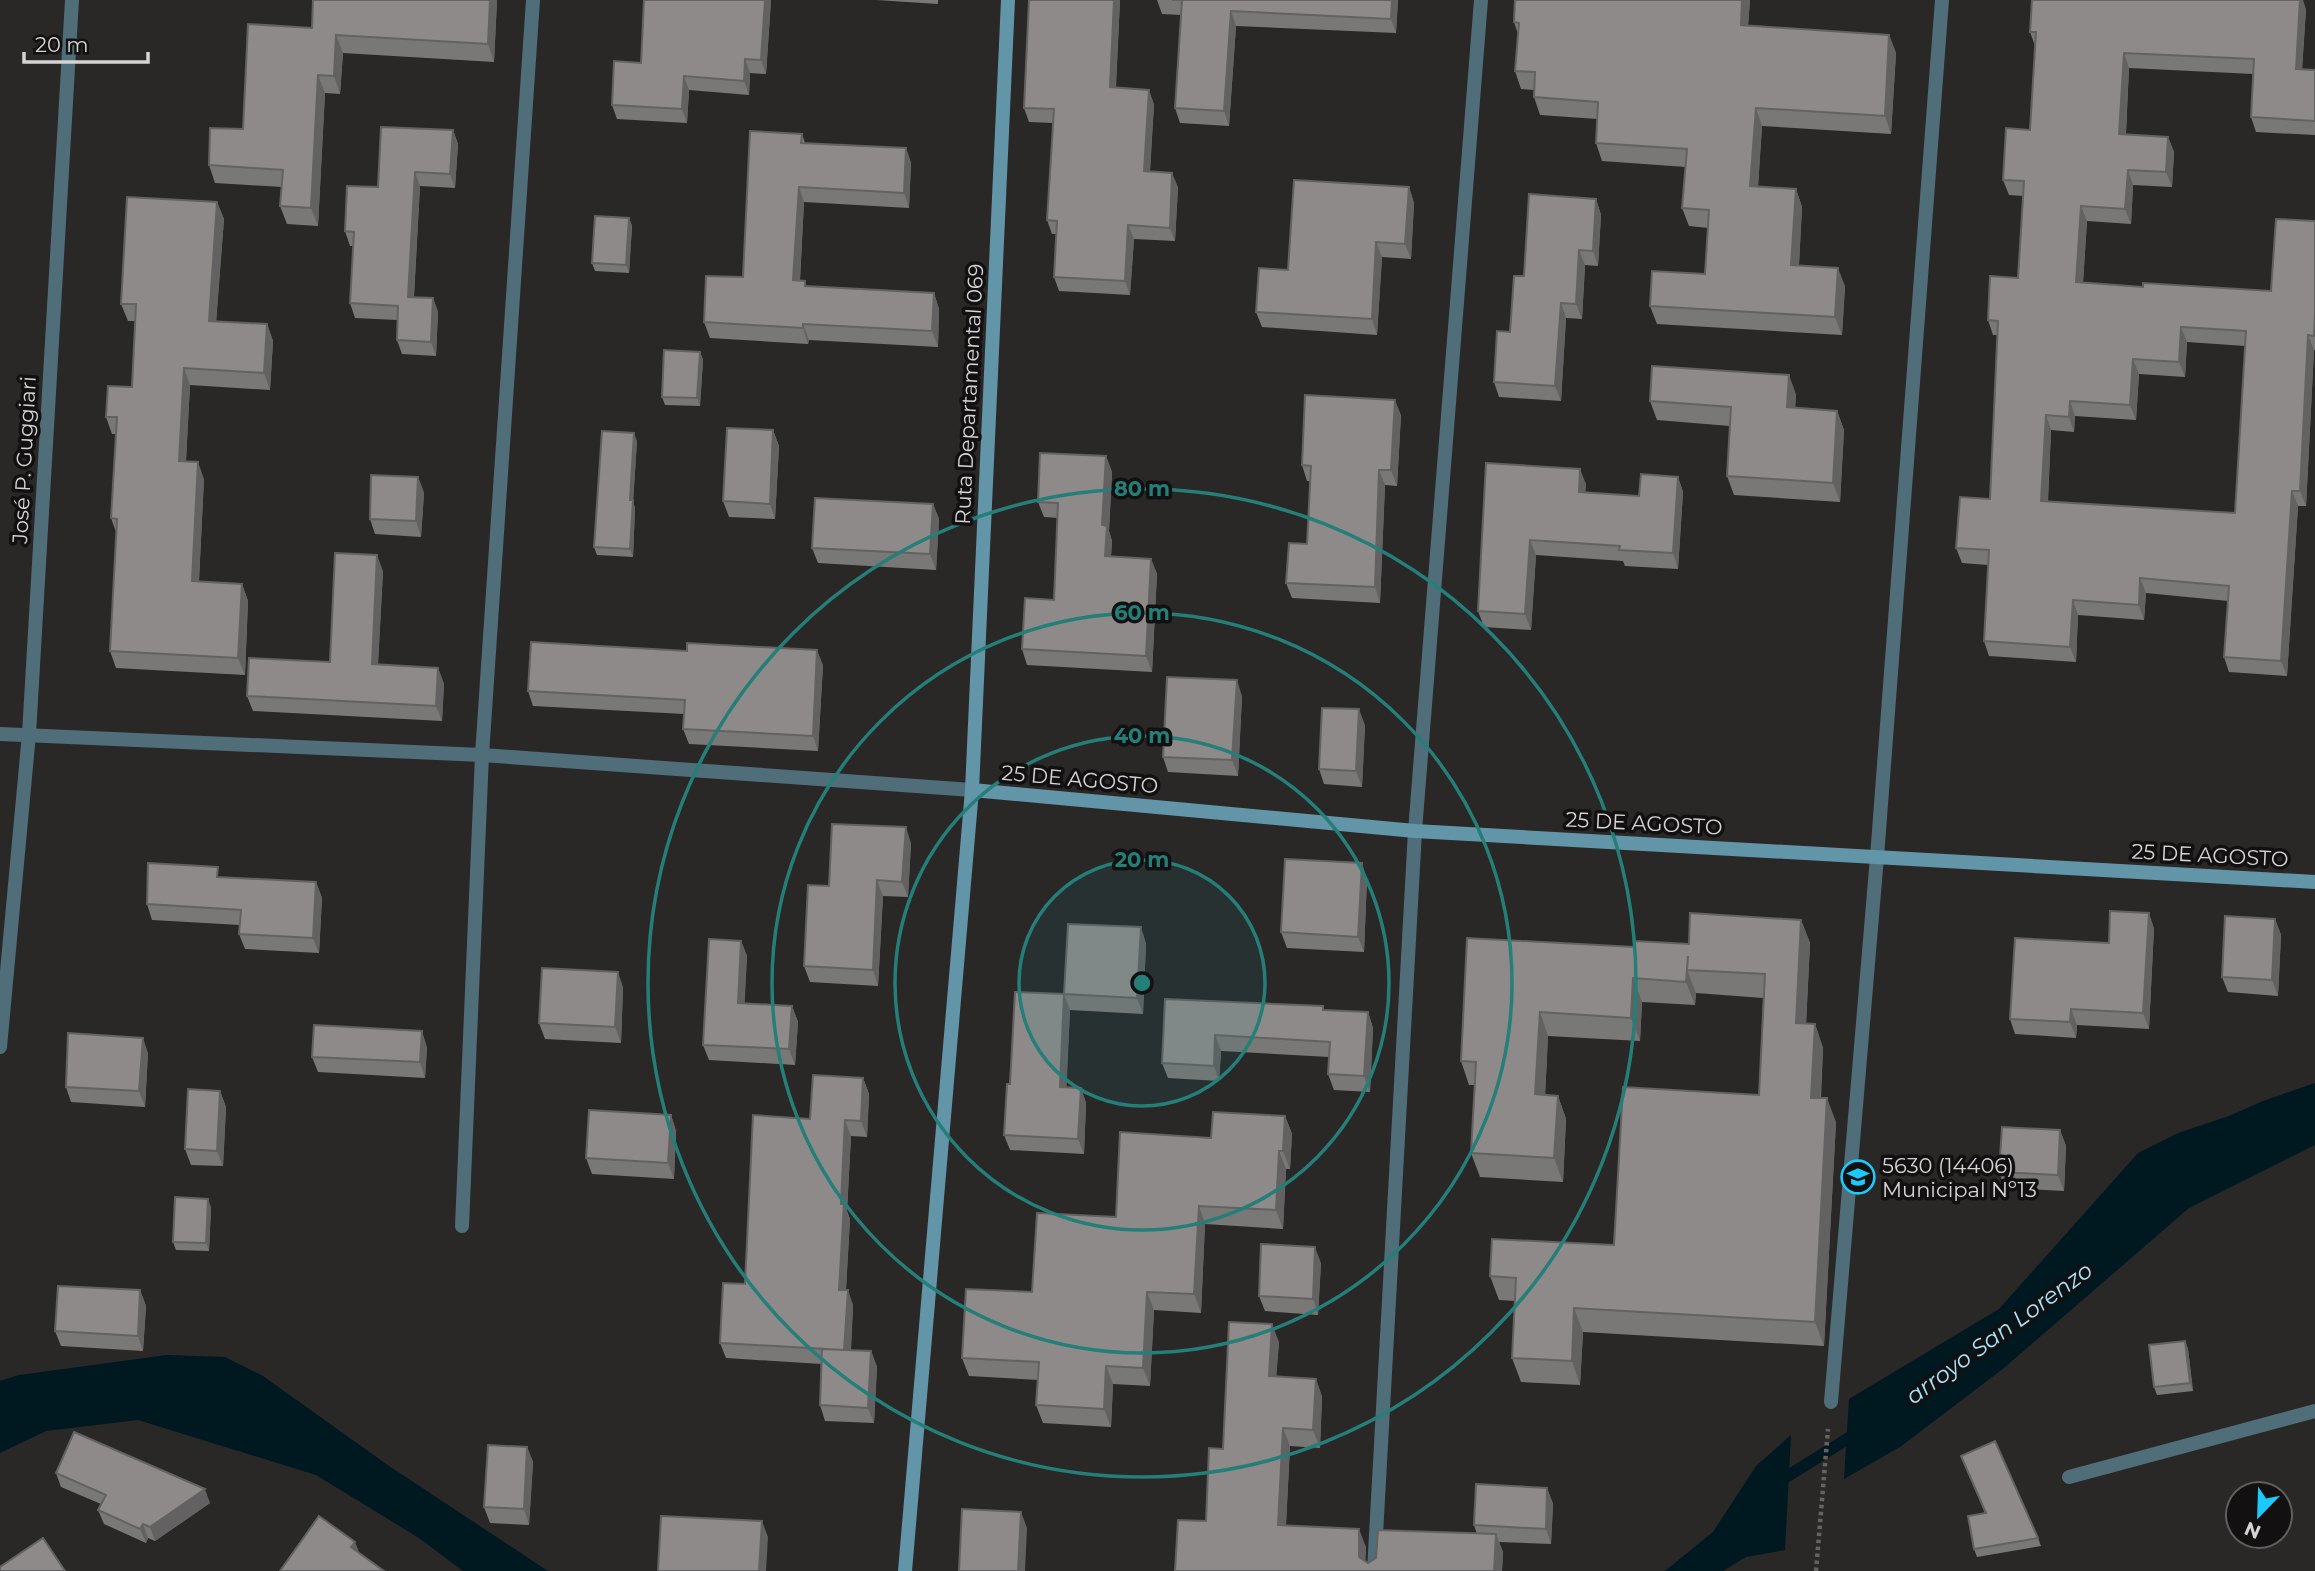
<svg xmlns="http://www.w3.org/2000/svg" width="2315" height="1571" font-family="Montserrat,sans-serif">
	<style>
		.water { fill: #001820 }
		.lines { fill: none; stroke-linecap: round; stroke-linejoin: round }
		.stream { stroke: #001820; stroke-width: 12 }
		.path { stroke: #646262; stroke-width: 4.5; stroke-dasharray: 3.5 3.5; stroke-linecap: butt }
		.street { stroke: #4f6e7a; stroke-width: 14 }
		.secondary { stroke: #6395a9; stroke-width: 14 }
		.wall { fill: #7a7777; fill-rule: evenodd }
		.shaded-wall { fill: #636161 }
		.building { fill: #8e8a8a; stroke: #636161; stroke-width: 2; fill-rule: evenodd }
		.ring { fill: none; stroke: #237f78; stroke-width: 3.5 }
		.labels { text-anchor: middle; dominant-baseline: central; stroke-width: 7; stroke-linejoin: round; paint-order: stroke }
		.street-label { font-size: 21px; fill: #d5d3d3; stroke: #121010 }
		.poi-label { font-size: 21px; fill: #d5d3d3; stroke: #121010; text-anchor: start }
		.water-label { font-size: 23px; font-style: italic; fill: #a6e5fe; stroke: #121010 }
		.centre { fill: #237f78; stroke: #121010; stroke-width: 3.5 }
		.ring-label { font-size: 21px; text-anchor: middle; font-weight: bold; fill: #237f78; stroke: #121010; stroke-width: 7; stroke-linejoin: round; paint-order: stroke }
	</style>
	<rect width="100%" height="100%" fill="#2a2727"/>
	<g class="water">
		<path d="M2315,1083V1145L2189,1208L2004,1368L1900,1447L1844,1479L1849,1399L1999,1309L2138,1153L2178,1133L2229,1116L2263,1101Z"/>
		<path d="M167,1355L225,1357L263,1376L389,1466L548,1571H463L419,1538L316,1475L138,1420L46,1431L0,1453V1381L19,1375Z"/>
		<path d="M1791,1435L1785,1550L1746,1557L1723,1571H1665L1713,1532L1756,1466Z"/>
	</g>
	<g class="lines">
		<path class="stream" d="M1778,1482L1860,1431"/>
		<path class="path" d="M1816,1571L1828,1429"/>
		<g class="street">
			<path d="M0,734L482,755L972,790"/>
			<path d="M0,1047L29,734L72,0"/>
			<path d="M462,1226L482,755L533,0"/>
			<path d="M1831,1402L1877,857L1942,0"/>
			<path d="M2069,1477L2315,1411"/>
			<path d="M1374,1571L1415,831L1481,0"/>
		</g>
		<g class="secondary">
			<path d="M972,790L1415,831L2315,882"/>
			<path d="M905,1571L972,790L1008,0"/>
		</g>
	</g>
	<g class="wall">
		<path d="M497,0L494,62L343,53L340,94L325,93L318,226L287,224L280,206L282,187L215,183L209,165L243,129L312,28Z"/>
		<path d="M771,0L766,74L750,73L749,95L689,90L687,123L617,119L612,105L641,63Z"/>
		<path d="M876,0H938V4Z"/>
		<path d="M1029,0H1120L1116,87L1154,104L1150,172L1178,187L1175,241L1134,239L1130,295L1059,291L1054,277L1056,234H1052L1047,220L1053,123L1029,122L1024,108Z"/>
		<path d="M1157,0H1398L1396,33L1236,26L1229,126L1180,123L1175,108L1181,15L1162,14Z"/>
		<path d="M1515,0H1750L1748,25L1889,35L1896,53L1891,134L1762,126L1758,186L1796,189L1802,207L1799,265L1845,286L1842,335L1657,324L1650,306L1705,274L1708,228L1689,226L1682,208L1686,167L1602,161L1596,143L1597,119L1540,115L1534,97V90L1521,89L1515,71L1518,34L1514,22Z"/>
		<path d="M2306,9L2302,70H2315V135L2256,132L2251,117L2253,74L2129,68L2126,134L2168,137L2174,152L2172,187L2133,185L2131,224L2087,221L2083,283L2143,287L2271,291L2315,221V350H2314L2306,506H2298L2287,676L2229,672L2224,657L2228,601L2146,593L2144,620L2078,615L2076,662L1989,656L1984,641L1988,565L1962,563L1956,548L1990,499L1998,335H1993L1988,320L2018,278L2023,196L2009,195L2003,180L2030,130L2035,46L2030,32ZM2187,342L2245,346L2235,513L2048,502L2051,430L2074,432L2075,416L2136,420L2139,374L2185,377Z"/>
		<path d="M453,130L458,144L455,188L420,186L414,297L433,298L438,312L436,356L402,354L397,340V320L355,318L350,303L353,246H350L345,231Z"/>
		<path d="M802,134L805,143L906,148L911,163L909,208L804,202L800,281L807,286L934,293L939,309L938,347L809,340L808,344L710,338L704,322L743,277Z"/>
		<path d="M1409,187L1414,203L1411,259L1382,257L1377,335L1262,327L1256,312L1288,270Z"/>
		<path d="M1596,199L1601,215L1598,266L1585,265L1582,319L1566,318L1561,401L1499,397L1494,382L1510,332L1524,276Z"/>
		<path d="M217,202L224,219L216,321L267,324L273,341L270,390L190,385L186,461L204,479L199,581L242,584L248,601L245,675L116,668L110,651L116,532L111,518L116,434H112L106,417L132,387L135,321H128L121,304Z"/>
		<path d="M629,218L632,226L629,273L595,271L592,263Z"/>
		<path d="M700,352L703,360L700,406L665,405L662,397Z"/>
		<path d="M1796,394L1795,408L1837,411L1844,430L1840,502L1734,495L1727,476L1730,426L1657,420L1650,401Z"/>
		<path d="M1401,415L1397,486L1385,485L1380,603L1292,598L1286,583L1307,544L1311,481H1307L1302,465Z"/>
		<path d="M773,430L779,446L775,519L729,517L723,501Z"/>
		<path d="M637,441L633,502L635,508L633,557L597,555L594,547Z"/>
		<path d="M1106,456L1112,472L1109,531L1112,541L1111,556L1151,559L1157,574L1152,672L1027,665L1022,649L1054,600L1058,518L1044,517L1038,502Z"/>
		<path d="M1486,463L1586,484L1585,492L1639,496L1678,477L1683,492L1678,569L1625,566L1623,561L1536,555L1531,630L1484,627L1478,611Z"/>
		<path d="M418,477L424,493L421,537L375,534L370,519Z"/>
		<path d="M933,504L939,519L936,570L818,563L812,548Z"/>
		<path d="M383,571L378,665L438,668L444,684L442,721L253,711L247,696L330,662Z"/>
		<path d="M823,665L818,751L689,744L683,729L684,714L533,706L528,691Z"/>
		<path d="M1242,696L1238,776L1168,772L1163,757Z"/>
		<path d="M1365,725L1362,787L1324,784L1319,769Z"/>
		<path d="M911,843L908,897L883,896L878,986L810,982L804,966L829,886Z"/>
		<path d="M221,877L316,882L322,898L319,953L245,949L239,934L240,925L152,920L147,904Z"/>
		<path d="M1367,879L1364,952L1287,948L1281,932Z"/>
		<path d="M2275,919L2281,935L2278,996L2228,992L2222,977Z"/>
		<path d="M1801,920L1810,943L1806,1024H1815L1823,1048L1821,1098L1836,1122L1824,1346L1583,1332L1580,1385L1521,1382L1512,1358L1515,1301L1499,1300L1490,1276L1614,1245L1759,1095L1763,998L1696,993L1695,1005L1642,1002L1640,1041L1548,1036L1545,1095L1558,1096L1566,1119L1563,1182L1480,1177L1471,1153L1475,1085H1469L1461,1061L1635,947L1689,944Z"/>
		<path d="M2154,928L2149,1029L2077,1025L2076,1038L2015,1034L2010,1019L2109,943Z"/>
		<path d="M741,941L747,956L744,1003L792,1006L798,1022L795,1065L709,1060L703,1045Z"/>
		<path d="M1146,943L1143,1014L1070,1010L1066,1087L1081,1088L1086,1103L1084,1154L1010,1150L1004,1135L1010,1084L1064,994Z"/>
		<path d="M623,987L621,1043L545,1039L539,1023Z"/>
		<path d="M1165,999L1323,1006L1324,1010L1368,1012L1373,1028L1370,1092L1334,1090L1328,1074L1329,1057L1221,1051L1219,1081L1168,1078L1162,1063Z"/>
		<path d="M427,1047L425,1078L318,1072L312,1057Z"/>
		<path d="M148,1053L145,1107L71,1102L66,1087Z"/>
		<path d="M863,1078L869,1094L867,1137L851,1136L847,1211L850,1219L846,1290L853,1305L851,1350L871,1351L877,1367L874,1423L825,1421L820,1405L821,1364L726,1358L720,1343L745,1284L810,1119Z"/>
		<path d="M220,1091L226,1107L223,1166L191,1165L185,1149Z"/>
		<path d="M671,1115L676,1131L674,1179L592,1174L586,1158Z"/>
		<path d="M1285,1116L1292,1134L1290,1169H1286L1283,1229L1205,1224L1201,1313L1154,1310L1150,1386L1113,1384L1111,1427L1043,1423L1036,1405L1038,1380L969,1376L962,1358L1116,1217L1211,1138Z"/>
		<path d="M2060,1130L2066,1146L2064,1191L2005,1188L1999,1172Z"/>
		<path d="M211,1207L209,1251L176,1250L173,1242Z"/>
		<path d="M1321,1263L1318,1315L1265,1311L1259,1296Z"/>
		<path d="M140,1290L146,1306L143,1351L61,1346L55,1331Z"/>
		<path d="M2185,1341L2188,1349L2193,1391L2157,1395L2154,1387Z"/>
		<path d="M1279,1342L1276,1377L1316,1379L1322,1397L1320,1448L1290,1446L1286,1525L1366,1547L1365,1561L1368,1563L1477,1534L1474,1525L1547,1488L1553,1504L1551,1544L1499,1542L1503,1552L1502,1571H1175L1206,1521L1223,1449Z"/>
		<path d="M527,1447L533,1462L529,1525L490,1523L484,1507Z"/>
		<path d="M1961,1456L2038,1538L2041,1546L1977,1557L1974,1549L1985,1513Z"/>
		<path d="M56,1473L210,1503L155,1541L148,1538L146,1543L104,1524L98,1510L101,1504L61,1487Z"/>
	</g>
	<g class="shaded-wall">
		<path d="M490,0H497L494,62L488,44Z"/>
		<path d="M765,0H771L766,74L761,60Z"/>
		<path d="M1114,0H1120L1115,101L1110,87Z"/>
		<path d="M1392,0H1398L1396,33L1391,19Z"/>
		<path d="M1742,0H1750L1747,43L1741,25Z"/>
		<path d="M2300,0H2303L2306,9L2301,84L2296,69Z"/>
		<path d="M1231,11L1236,26L1229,126L1224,111Z"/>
		<path d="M336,35L343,53L340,94L334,76Z"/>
		<path d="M1889,35L1896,53L1891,134L1885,116Z"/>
		<path d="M2124,53L2129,68L2125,149L2119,134Z"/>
		<path d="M745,59L750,73L749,95L744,81Z"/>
		<path d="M318,75L325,93L318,226L311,208Z"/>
		<path d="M684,76L689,90L687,123L682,109Z"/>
		<path d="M1149,90L1154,104L1149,185L1144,171Z"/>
		<path d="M1756,108L1762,126L1757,204L1750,186Z"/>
		<path d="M453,130L458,144L455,188L450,174Z"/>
		<path d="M2168,137L2174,152L2172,187L2166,172Z"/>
		<path d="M906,148L911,163L909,208L904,193Z"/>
		<path d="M2128,170L2133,185L2131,224L2125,209Z"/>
		<path d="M415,172L420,186L413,311L408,297Z"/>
		<path d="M1172,173L1178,187L1175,241L1170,228Z"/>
		<path d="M799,187L804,202L799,296L793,280Z"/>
		<path d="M1409,187L1414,203L1411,259L1405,244Z"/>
		<path d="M1796,189L1802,207L1798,283L1791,265Z"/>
		<path d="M1596,199L1601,215L1598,266L1593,251Z"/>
		<path d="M217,202L224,219L215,338L209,321Z"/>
		<path d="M2081,206L2087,221L2082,297L2076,282Z"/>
		<path d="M629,218L632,226L629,273L626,265Z"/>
		<path d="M1128,225L1134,239L1130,295L1125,281Z"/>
		<path d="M1376,242L1382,257L1377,335L1372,319Z"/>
		<path d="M1579,250L1585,265L1582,319L1576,304Z"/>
		<path d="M1838,268L1845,286L1842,335L1835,317Z"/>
		<path d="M934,293L939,309L938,347L932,331Z"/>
		<path d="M433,298L438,312L436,356L431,342Z"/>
		<path d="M1561,303L1566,318L1561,401L1555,386Z"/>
		<path d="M267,324L273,341L270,390L264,373Z"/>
		<path d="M803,324L809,340L808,344L803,328Z"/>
		<path d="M2181,327L2187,342L2185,377L2179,362Z"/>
		<path d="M2308,335L2314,350L2306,506L2300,491Z"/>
		<path d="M700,352L703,360L700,406L697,398Z"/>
		<path d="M2133,359L2139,374L2136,420L2130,405Z"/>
		<path d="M184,368L190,385L185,478L179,461Z"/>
		<path d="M1789,375L1796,394L1794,426L1787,407Z"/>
		<path d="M1395,400L1401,415L1397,486L1391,470Z"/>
		<path d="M2070,401L2075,416L2074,432L2069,417Z"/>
		<path d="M1837,411L1844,430L1840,502L1833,483Z"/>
		<path d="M2046,415L2051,430L2047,516L2041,501Z"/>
		<path d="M773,430L779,446L775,519L770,504Z"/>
		<path d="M634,433L637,441L633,502L635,508L633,557L630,549V500Z"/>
		<path d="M1106,456L1112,472L1109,531L1112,541L1110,571L1105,556L1102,525Z"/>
		<path d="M198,462L204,479L198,598L192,581Z"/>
		<path d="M1580,469L1586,484L1584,508L1579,492Z"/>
		<path d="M1379,470L1385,485L1380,603L1375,587Z"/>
		<path d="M418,477L424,493L421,537L416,521Z"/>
		<path d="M1678,477L1683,492L1678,569L1673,553Z"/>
		<path d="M2292,491L2298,506L2287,676L2281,661Z"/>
		<path d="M933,504L939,519L936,570L930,554Z"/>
		<path d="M1530,540L1536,555L1531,630L1525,614Z"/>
		<path d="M377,555L383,571L377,680L372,664Z"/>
		<path d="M1151,559L1157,574L1152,672L1146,656Z"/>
		<path d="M2140,578L2146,593L2144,620L2139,605Z"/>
		<path d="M242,584L248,601L245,675L238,658Z"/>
		<path d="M2073,600L2078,615L2076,662L2070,647Z"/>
		<path d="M817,650L823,665L818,751L813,736Z"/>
		<path d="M438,668L444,684L442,721L436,706Z"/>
		<path d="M1237,680L1242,696L1238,776L1232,760Z"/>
		<path d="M1359,709L1365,725L1362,787L1356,771Z"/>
		<path d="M906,827L911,843L908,897L902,882Z"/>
		<path d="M1362,863L1367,879L1364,952L1358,937Z"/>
		<path d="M877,880L883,896L878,986L873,970Z"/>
		<path d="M316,882L322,898L319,953L313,938Z"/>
		<path d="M2149,913L2154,928L2149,1029L2143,1013Z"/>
		<path d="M2275,919L2281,935L2278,996L2272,980Z"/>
		<path d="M1801,920L1810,943L1805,1047L1796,1023Z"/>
		<path d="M1141,927L1146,943L1143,1014L1137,998Z"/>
		<path d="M741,941L747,956L744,1018L738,1003Z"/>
		<path d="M1687,970L1696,993L1695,1005L1686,982Z"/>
		<path d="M618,972L623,987L621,1043L615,1027Z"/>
		<path d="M1633,978L1642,1002L1640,1041L1631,1018Z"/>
		<path d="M1064,994L1070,1010L1066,1102L1060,1087Z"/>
		<path d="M792,1006L798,1022L795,1065L789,1049Z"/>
		<path d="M2071,1009L2077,1025L2076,1038L2070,1022Z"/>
		<path d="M1368,1012L1373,1028L1370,1092L1364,1076Z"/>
		<path d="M1540,1012L1548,1036L1544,1118L1535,1094Z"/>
		<path d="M1815,1024L1823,1048L1819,1121L1811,1098Z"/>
		<path d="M422,1031L427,1047L425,1078L420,1062Z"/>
		<path d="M1215,1035L1221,1051L1219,1081L1214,1066Z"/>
		<path d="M143,1038L148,1053L145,1107L139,1091Z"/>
		<path d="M863,1078L869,1094L867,1137L861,1121Z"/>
		<path d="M1081,1088L1086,1103L1084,1154L1078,1139Z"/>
		<path d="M220,1091L226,1107L223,1166L217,1151Z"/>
		<path d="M1558,1096L1566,1119L1563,1182L1554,1158Z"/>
		<path d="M1827,1098L1836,1122L1824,1346L1815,1322Z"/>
		<path d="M671,1115L676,1131L674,1179L668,1163Z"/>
		<path d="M1285,1116L1292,1134L1290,1169L1283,1151Z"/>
		<path d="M845,1120L851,1136L847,1211L850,1219L845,1305L839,1290L841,1204Z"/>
		<path d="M2060,1130L2066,1146L2064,1191L2058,1175Z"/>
		<path d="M1279,1151L1286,1169L1283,1229L1276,1210Z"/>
		<path d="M208,1199L211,1207L209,1251L206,1243Z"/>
		<path d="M1199,1206L1205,1224L1201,1313L1194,1294Z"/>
		<path d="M1315,1247L1321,1263L1318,1315L1313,1299Z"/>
		<path d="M140,1290L146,1306L143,1351L138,1336Z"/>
		<path d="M848,1290L853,1305L850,1366L844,1350Z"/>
		<path d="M1147,1292L1154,1310L1150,1386L1143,1368Z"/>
		<path d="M1574,1308L1583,1332L1580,1385L1572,1361Z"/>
		<path d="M1272,1324L1279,1342L1275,1394L1269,1376Z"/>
		<path d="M2185,1341L2188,1349L2193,1391L2190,1383Z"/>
		<path d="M871,1351L877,1367L874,1423L868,1408Z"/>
		<path d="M1106,1366L1113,1384L1111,1427L1104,1409Z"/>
		<path d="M1316,1379L1322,1397L1320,1448L1313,1430Z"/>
		<path d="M1283,1428L1290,1446L1285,1543L1278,1525Z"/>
		<path d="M527,1447L533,1462L529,1525L524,1509Z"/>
		<path d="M1547,1488L1553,1504L1551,1544L1546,1529Z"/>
		<path d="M205,1489L210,1503L155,1541L150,1527Z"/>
		<path d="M1021,1512L1027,1528L1025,1571H1018Z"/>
		<path d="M762,1521L768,1537L766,1571H759Z"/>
		<path d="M143,1524L148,1538L146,1543L140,1529Z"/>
		<path d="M1359,1529L1366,1547L1365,1571L1359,1557Z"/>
		<path d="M1496,1534L1503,1552L1502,1571H1494Z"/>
		<path d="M355,1542L361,1557L351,1547Z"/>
	</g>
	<g class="building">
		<path d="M313,0H490L488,44L336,35L334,76L318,75L311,208L280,206L283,170L209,165L210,128L243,129L248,24L312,28Z"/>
		<path d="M644,0H765L761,60L745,59L744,81L684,76L682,109L612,105L614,61L641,63Z"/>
		<path d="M1029,0H1114L1110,87L1149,90L1144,171L1172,173L1170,228L1128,225L1125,281L1054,277L1057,221L1047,220L1054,109L1024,108Z"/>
		<path d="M1172,0H1392L1391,19L1231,11L1224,111L1175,108L1182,0Z"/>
		<path d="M1515,0H1742L1741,25L1889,35L1885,116L1756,108L1750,186L1796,189L1791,265L1838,268L1835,317L1650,306L1652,271L1705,274L1709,210L1682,208L1687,149L1596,143L1598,102L1534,97L1535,72L1515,71L1519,23L1514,22Z"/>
		<path d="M2032,0H2300L2296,69L2315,70V121L2251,117L2254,59L2124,53L2119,134L2168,137L2166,172L2128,170L2125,209L2081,206L2076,282L2143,287V283L2271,291L2276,219L2315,221V312L2314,336L2308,335L2300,491H2292L2281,661L2224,657L2229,586L2140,578L2139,605L2073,600L2070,647L1984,641L1989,550L1956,548L1960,497L1990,499L1998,321L1988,320L1990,276L2018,278L2024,181L2003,180L2006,128L2030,130L2036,32H2030ZM2181,327L2246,331L2235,513L2041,501L2046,415L2069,417L2070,401L2130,405L2133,359L2179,362Z"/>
		<path d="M381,127L453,130L450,174L415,172L408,297L433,298L431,342L397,340L398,306L350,303L354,232L345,231L347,186L378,187Z"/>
		<path d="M750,131L802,134L801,143L906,148L904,193L799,187L793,280L805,281V286L934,293L932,331L803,324V328L704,322L706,276L743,277Z"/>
		<path d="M1294,180L1409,187L1405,244L1376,242L1372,319L1256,312L1259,268L1288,270Z"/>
		<path d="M1529,194L1596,199L1593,251L1579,250L1576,304L1561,303L1555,386L1494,382L1497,331L1510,332L1514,276H1524Z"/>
		<path d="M127,197L217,202L209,321L267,324L264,373L184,368L179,461L198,462L192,581L242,584L238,658L110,651L117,519L111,518L117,417H106L108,386L132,387L136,304H121Z"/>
		<path d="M595,216L629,218L626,265L592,263Z"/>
		<path d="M664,350L700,352L697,398L662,397Z"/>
		<path d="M1652,366L1789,375L1787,407L1837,411L1833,483L1727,476L1731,407L1650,401Z"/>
		<path d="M1305,395L1395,400L1391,470H1379L1375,587L1286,583L1289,543L1307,544L1311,466L1302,465Z"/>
		<path d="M727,428L773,430L770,504L723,501Z"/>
		<path d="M602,431L634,433L630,500H633L630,549L594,547Z"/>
		<path d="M1040,453L1106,456L1102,525L1107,526L1105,556L1151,559L1146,656L1022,649L1025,598L1054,600L1058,503L1038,502Z"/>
		<path d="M1486,463L1580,469L1579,492L1639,496L1641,474L1678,477L1673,553L1619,550L1620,546L1530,540L1525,614L1478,611Z"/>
		<path d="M371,475L418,477L416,521L370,519Z"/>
		<path d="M815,498L933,504L930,554L812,548Z"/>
		<path d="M335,553L377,555L372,664L438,668L436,706L247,696L249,658L330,662Z"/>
		<path d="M531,642L687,651V643L817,650L813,736L683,729L685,700L528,691Z"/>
		<path d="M1167,677L1237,680L1232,760L1163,757Z"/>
		<path d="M1322,708L1359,709L1356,771L1319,769Z"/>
		<path d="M832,824L906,827L902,882L877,880L873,970L804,966L808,885L829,886Z"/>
		<path d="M1285,859L1362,863L1358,937L1281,932Z"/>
		<path d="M148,863L218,867L217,877L316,882L313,938L239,934L241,910L147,904Z"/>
		<path d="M2110,911L2149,913L2143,1013L2071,1009L2070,1022L2010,1019L2015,938L2109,943Z"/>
		<path d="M1690,913L1801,920L1796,1023L1815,1024L1811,1098H1827L1815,1322L1574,1308L1572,1361L1512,1358L1516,1278L1490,1276L1492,1239L1614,1245L1623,1087L1759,1095L1765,974L1687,970L1688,956L1686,982L1633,978L1631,1018L1540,1012L1535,1094L1558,1096L1554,1158L1471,1153L1476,1062L1461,1061L1467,938L1635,947V941L1689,944Z"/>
		<path d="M2225,916L2275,919L2272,980L2222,977Z"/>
		<path d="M1068,924L1141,927L1137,998L1064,994Z"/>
		<path d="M709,939L741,941L738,1003L792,1006L789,1049L703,1045Z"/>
		<path d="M542,968L618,972L615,1027L539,1023Z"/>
		<path d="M1015,992L1064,994L1060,1087L1081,1088L1078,1139L1004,1135L1007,1084H1010Z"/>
		<path d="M1165,999L1323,1006V1010L1368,1012L1364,1076L1328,1074L1330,1042L1215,1035L1214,1066L1162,1063Z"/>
		<path d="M314,1025L422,1031L420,1062L312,1057Z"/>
		<path d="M68,1033L143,1038L139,1091L66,1087Z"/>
		<path d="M813,1075L863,1078L861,1121L845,1120L841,1204H844L839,1290H848L844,1350L871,1351L868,1408L820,1405L822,1349L844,1350L720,1343L723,1283L745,1284L753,1115L810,1119Z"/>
		<path d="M188,1089L220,1091L217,1151L185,1149Z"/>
		<path d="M589,1110L671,1115L668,1163L586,1158Z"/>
		<path d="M1213,1112L1285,1116L1283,1151H1279L1276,1210L1199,1206L1194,1294L1147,1292L1143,1368L1106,1366L1104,1409L1036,1405L1039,1362L962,1358L966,1289L1032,1292L1037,1213L1116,1217L1120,1132L1211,1138Z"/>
		<path d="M2002,1127L2060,1130L2058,1175L1999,1172Z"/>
		<path d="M175,1197L208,1199L206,1243L173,1242Z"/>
		<path d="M1261,1244L1315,1247L1313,1299L1259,1296Z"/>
		<path d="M58,1286L140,1290L138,1336L55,1331Z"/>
		<path d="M1229,1322L1272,1324L1269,1376L1316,1379L1313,1430L1283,1428L1278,1525L1359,1529V1557L1368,1563L1376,1558L1378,1530L1496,1534L1494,1571H1175L1178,1520L1206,1521L1209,1448L1223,1449Z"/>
		<path d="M2185,1341L2190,1383L2154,1387L2149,1345Z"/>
		<path d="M74,1432L205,1489L150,1527L143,1524L140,1529L98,1510L106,1495L56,1473Z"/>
		<path d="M1995,1441L2038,1538L1974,1549L1968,1516L1986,1513L1961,1456Z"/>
		<path d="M488,1445L527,1447L524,1509L484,1507Z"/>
		<path d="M1476,1484L1547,1488L1546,1529L1474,1525Z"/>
		<path d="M962,1509L1021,1512L1018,1571H959Z"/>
		<path d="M319,1516L355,1542L351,1547L384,1571H280Z"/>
		<path d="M661,1516L762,1521L759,1571H658Z"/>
		<path d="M43,1538L65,1571H0V1567Z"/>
	</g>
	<circle cx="1142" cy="983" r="123" fill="#237f78" fill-opacity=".12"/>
	<g class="ring">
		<circle cx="1142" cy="983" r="123"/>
		<circle cx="1142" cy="983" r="247"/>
		<circle cx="1142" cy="983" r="370"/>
		<circle cx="1142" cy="983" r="494"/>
	</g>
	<defs>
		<symbol id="school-ring" viewBox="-11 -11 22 22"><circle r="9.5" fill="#121010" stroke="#1bcafc" stroke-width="1.5"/><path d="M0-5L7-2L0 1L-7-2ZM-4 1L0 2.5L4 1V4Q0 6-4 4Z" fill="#1bcafc"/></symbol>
	</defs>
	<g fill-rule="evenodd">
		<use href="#school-ring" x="1839" y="1158" width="38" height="38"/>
	</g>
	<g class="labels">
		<g class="street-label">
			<text transform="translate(969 394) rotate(-87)">Ruta Departamental 069</text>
			<text transform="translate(24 460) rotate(-87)">José P. Guggiari</text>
			<text transform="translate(1080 779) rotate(5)">25 DE AGOSTO</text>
			<text transform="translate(1644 823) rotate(3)">25 DE AGOSTO</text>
			<text transform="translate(2210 855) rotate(3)">25 DE AGOSTO</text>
		</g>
		<g class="poi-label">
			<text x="1882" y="1165">5630 (14406)<tspan x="1882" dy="24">Municipal Nº13</tspan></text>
		</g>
		<g class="water-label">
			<text transform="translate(1999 1333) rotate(-36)">arroyo San Lorenzo</text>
		</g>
	</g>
	<circle cx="1142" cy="983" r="10" class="centre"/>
	<g class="ring-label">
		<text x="1142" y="496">80 m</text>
		<text x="1142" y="620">60 m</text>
		<text x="1142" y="743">40 m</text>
		<text x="1142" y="867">20 m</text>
	</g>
	<g transform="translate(2259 1515) rotate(203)"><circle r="33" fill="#121010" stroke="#605e5e" stroke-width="2"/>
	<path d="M0-5L12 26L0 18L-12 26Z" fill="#1bcafc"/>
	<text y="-10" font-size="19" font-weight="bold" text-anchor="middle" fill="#d5d3d3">N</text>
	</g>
	<path d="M24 52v10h124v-10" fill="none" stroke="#d5d3d3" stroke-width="3.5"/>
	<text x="35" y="52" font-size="21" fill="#d5d3d3" stroke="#121010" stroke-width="5" paint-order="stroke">20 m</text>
</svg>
